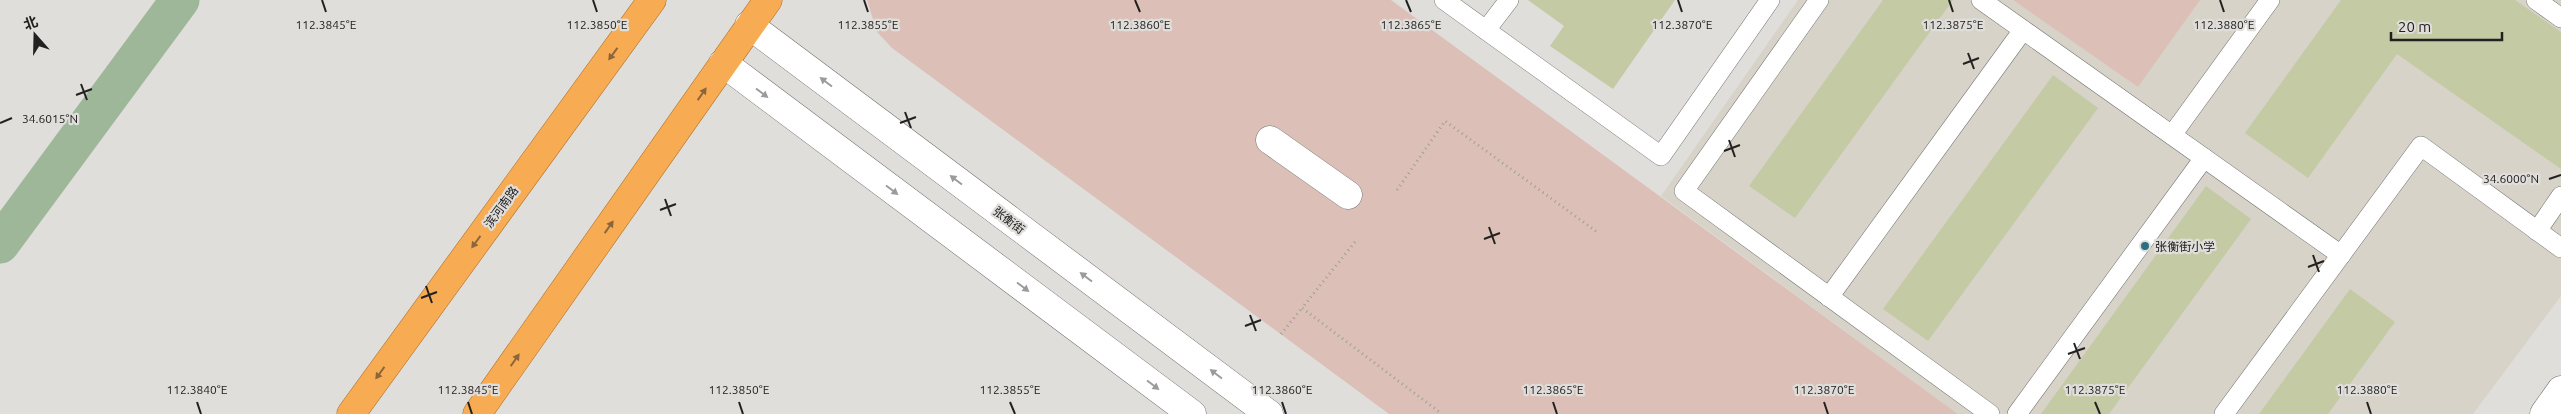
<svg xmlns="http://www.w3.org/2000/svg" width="2561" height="414" font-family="Ubuntu,'Noto Sans SC',sans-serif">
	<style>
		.built { fill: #d7d3c9 }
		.green { fill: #dcc0b8 }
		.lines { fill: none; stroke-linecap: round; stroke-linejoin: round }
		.canal { stroke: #9db798; stroke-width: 39 }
		.building { fill: #c4caa4 }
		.service-casing { stroke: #757471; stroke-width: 20 }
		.pedestrian-casing { stroke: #757471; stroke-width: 29 }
		.minor-casing { stroke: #757471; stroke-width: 29 }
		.tertiary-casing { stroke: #757471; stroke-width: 29 }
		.trunk-casing { stroke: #ab6d25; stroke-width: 29 }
		.path { stroke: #9e9d9a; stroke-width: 3; stroke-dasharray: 1 4; stroke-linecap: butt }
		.service { stroke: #fff; stroke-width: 19 }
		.pedestrian { stroke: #fff; stroke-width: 28 }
		.minor { stroke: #fff; stroke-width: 28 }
		.tertiary { stroke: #fff; stroke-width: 28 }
		.trunk { stroke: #f7ab53; stroke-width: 28 }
		.oneway { fill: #8c663a }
		.oneway2 { fill: #9c9b9b }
		.ticks { fill: none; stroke: #222120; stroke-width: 2 }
		.poi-dot { fill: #2c6f80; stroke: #e0dedb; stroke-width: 2 }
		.labels { text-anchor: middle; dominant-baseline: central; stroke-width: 4.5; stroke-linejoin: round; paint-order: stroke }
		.street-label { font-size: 12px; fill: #222120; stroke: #e0dedb }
		.poi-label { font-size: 12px; fill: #222120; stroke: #e0dedb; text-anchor: start }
		.ticks-label { font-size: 12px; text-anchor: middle; fill: #222120; stroke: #e0dedb; stroke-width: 4.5; stroke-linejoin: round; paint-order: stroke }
	</style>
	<rect width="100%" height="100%" fill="#e0dedb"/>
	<path class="built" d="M1798,0H2561V296L2473,414H1958L1661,196Z"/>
	<g class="green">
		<path d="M867,0H1391L1958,414H1389L892,48L877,32Z"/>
		<path d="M2013,0H2200L2138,87Z"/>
	</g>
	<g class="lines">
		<path class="canal" d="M0,244L180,0"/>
	</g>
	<g class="building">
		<path d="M1528,0H1675L1613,89L1550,46L1564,26Z"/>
		<path d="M1883,0H1953L1795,218L1749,186Z"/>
		<path d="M2341,0H2515L2561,32V169L2397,54L2308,178L2245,133Z"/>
		<path d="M2053,75L2098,108L1928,341L1883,309Z"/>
		<path d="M2206,186L2251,219L2109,414H2041Z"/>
		<path d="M2350,289L2395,322L2328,414H2259Z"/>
	</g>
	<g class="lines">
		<defs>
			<g id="service">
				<path d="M1444,0L1661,156L1770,0"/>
				<path d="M1819,0L1684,191L1990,414"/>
				<path d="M1981,0L2341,255"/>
				<path d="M2536,0L2561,18"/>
				<path d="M1486,30L1509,0"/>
				<path d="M2172,135L2270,0"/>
				<path d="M2537,231L2561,196"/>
				<path d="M1829,297L2023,30"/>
				<path d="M2017,414L2204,158"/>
				<path d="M2224,414L2421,146L2561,248"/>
			</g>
			<path id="pedestrian" d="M1270,140L1348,195"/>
			<g id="minor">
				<path d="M749,25L1269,414"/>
				<path d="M723,63L1192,414"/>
			</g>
			<path id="tertiary" d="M2544,414L2561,390"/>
			<g id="trunk">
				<path d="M351,414L652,0"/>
				<path d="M477,414L768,0"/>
			</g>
		</defs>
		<use href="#service" class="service-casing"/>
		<use href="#pedestrian" class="pedestrian-casing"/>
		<use href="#minor" class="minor-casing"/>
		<use href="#tertiary" class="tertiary-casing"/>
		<use href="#trunk" class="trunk-casing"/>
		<g class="path">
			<path d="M1397,190L1445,121L1597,232"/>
			<path d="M1355,242L1302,308L1442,414"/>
			<path d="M1281,334L1302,308"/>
		</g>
		<use href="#service" class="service"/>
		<use href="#pedestrian" class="pedestrian"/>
		<use href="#minor" class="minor"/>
		<use href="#tertiary" class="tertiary"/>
		<use href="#trunk" class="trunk"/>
	</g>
	<defs><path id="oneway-solid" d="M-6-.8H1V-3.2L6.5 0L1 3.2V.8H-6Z" transform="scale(1.25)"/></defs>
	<g class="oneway">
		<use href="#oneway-solid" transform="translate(613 54) rotate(126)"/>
		<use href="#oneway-solid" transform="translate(702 94) rotate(-55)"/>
		<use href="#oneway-solid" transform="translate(609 227) rotate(-55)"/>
		<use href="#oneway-solid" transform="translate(476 242) rotate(126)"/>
		<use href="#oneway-solid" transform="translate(515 360) rotate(-55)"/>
		<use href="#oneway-solid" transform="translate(380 373) rotate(126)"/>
	</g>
	<g class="oneway2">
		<use href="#oneway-solid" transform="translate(826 82) rotate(-143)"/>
		<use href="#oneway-solid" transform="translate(762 93) rotate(37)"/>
		<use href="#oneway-solid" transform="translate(956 180) rotate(-143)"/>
		<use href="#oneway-solid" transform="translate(892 190) rotate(37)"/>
		<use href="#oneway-solid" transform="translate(1086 277) rotate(-143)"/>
		<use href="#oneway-solid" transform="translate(1023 287) rotate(37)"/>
		<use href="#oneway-solid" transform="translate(1216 374) rotate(-143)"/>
		<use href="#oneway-solid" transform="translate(1153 385) rotate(37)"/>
	</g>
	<path class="ticks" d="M322,0L326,12M593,0L597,12M864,0L868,12M1135,0L1140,12M1406,0L1411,12M1678,0L1682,12M1949,0L1953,12M2220,0L2224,12M1968,53L1974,69M1963,64L1979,58M81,84L87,100M76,95L92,89M905,112L911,128M0,123L12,118M900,123L916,117M1729,140L1735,157M1724,151L1740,145M2549,179L2561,175M665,199L671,216M660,210L676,204M1489,227L1495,244M1484,239L1500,233M2313,255L2319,272M2308,267L2324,261M426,286L432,303M421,298L437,292M1250,315L1256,331M1245,326L1261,320M2074,343L2080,359M2068,354L2085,348M197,402L201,414M468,402L472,414M739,402L743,414M1010,402L1015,414M1282,402L1286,414M1553,402L1557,414M1824,402L1828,414M2095,402L2100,414M2367,402L2371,414"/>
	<circle class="poi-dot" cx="2145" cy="246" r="5"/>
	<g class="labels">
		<g class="street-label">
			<text transform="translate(501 207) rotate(-54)">滨河南路</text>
			<text transform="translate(1009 220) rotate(37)">张衡街</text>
		</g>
		<g class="poi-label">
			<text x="2155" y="246">张衡街小学</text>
		</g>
	</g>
	<g class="ticks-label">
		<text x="1140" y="29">112.3860°E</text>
		<text x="1411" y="29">112.3865°E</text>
		<text x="326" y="29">112.3845°E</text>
		<text x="597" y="29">112.3850°E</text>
		<text x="868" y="29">112.3855°E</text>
		<text x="1682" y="29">112.3870°E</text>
		<text x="1953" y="29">112.3875°E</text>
		<text x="2224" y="29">112.3880°E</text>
		<text x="50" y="123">34.6015°N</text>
		<text x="2511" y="183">34.6000°N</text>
		<text x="197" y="394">112.3840°E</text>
		<text x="468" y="394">112.3845°E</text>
		<text x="739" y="394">112.3850°E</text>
		<text x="1010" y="394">112.3855°E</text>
		<text x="1282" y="394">112.3860°E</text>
		<text x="1553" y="394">112.3865°E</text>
		<text x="1824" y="394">112.3870°E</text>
		<text x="2095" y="394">112.3875°E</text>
		<text x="2367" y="394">112.3880°E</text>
	</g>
	<g transform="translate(35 35) rotate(340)" stroke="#e0dedb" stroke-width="4" paint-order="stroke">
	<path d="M0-4L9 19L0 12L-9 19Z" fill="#222120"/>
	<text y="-8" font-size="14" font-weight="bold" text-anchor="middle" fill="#222120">北</text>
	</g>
	<path d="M2391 32v8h111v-8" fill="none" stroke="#222120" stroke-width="2.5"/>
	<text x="2398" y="32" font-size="15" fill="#222120" stroke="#e0dedb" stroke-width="4" paint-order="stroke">20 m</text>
</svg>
